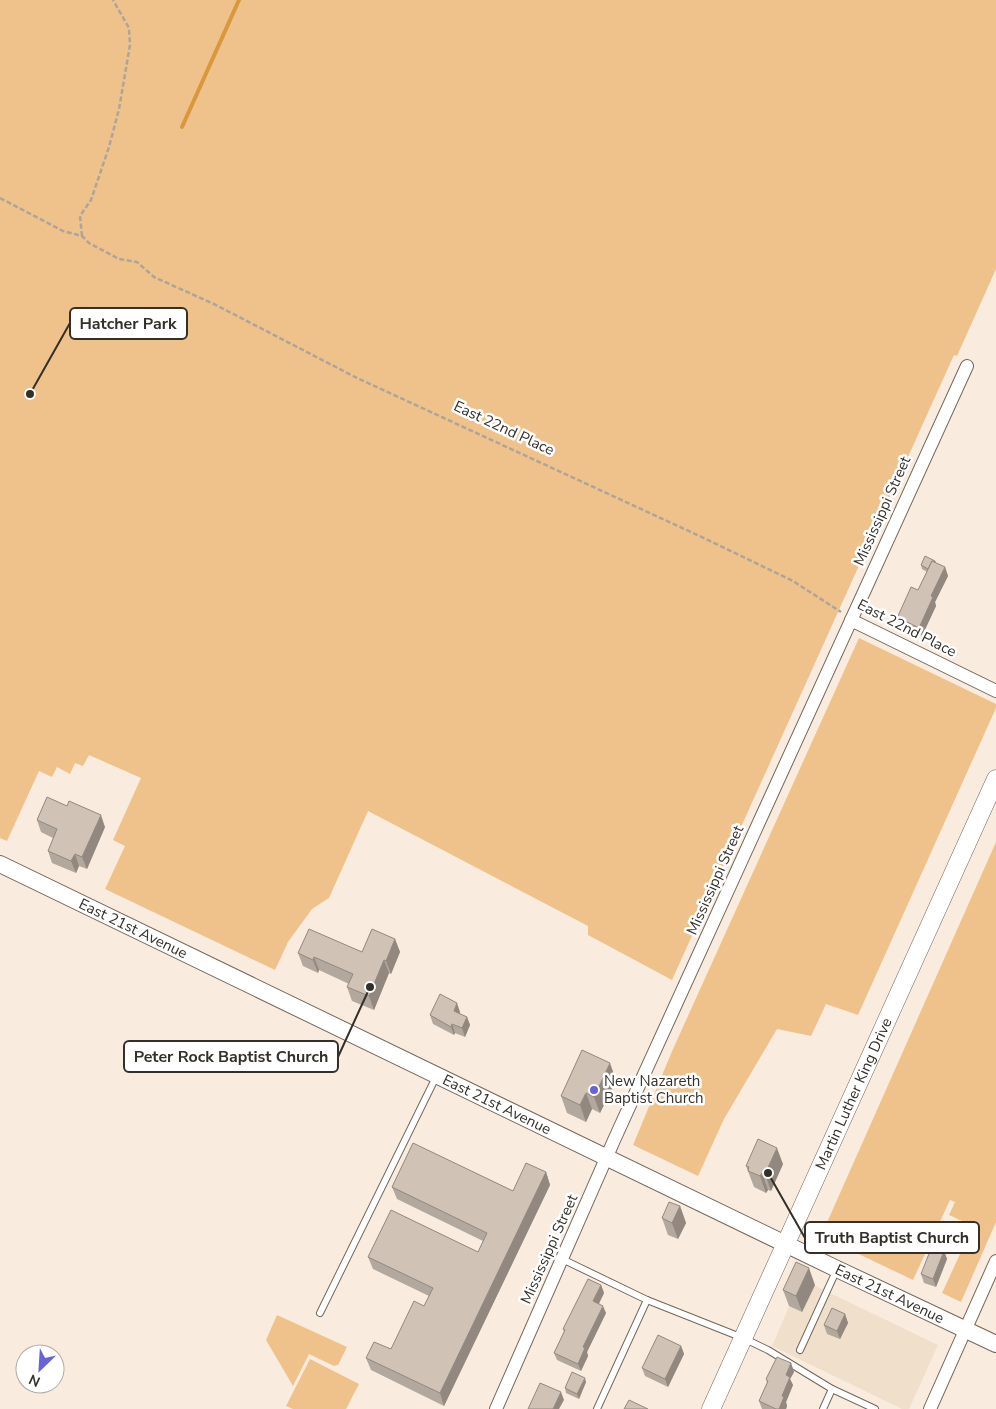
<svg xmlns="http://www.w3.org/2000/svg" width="996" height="1409" font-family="'Nunito Sans',sans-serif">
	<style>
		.built { fill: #f0dfca }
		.green { fill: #f0c28b }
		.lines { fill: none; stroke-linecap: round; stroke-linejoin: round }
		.stream { stroke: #d9973e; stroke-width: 4 }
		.service-casing { stroke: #72675b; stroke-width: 8 }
		.minor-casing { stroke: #72675b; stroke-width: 14 }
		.tertiary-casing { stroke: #72675b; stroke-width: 18 }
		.secondary-casing { stroke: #72675b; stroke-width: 19 }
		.path { stroke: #aea499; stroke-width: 2.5; stroke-dasharray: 5 2.5; stroke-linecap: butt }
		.service { stroke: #fff; stroke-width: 6 }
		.minor { stroke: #fff; stroke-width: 12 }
		.tertiary { stroke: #fff; stroke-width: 16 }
		.secondary { stroke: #fff; stroke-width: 18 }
		.wall { fill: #b3a89d }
		.shaded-wall { fill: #92887f }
		.building { fill: #d0c3b6; stroke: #92887f }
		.poi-dot { fill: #6761db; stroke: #fff; stroke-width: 2 }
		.labels { text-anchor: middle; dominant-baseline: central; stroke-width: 5; stroke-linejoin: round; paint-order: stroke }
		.street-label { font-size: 15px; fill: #332f29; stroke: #fff }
		.poi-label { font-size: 15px; fill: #332f29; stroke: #fff; text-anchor: start }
		.leader { fill: none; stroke: #332f29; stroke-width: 2 }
		.callout-dot { fill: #332f29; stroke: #fff; stroke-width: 2 }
		.callout { fill: #fff; stroke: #332f29; stroke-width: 2 }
		.callout-label { font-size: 16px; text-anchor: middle; font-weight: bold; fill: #332f29 }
	</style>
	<rect width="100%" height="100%" fill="#f9ecde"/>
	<path class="built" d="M801,1279L938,1345L909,1409H902L772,1346Z"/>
	<g class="green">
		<path d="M0,0H996V269L957,356L954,355L672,980L588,935V926L368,811L329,898L312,909L288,942L275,970L105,889L125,846L113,840L141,778L89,755L83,766L75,763L70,774L57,767L52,777L39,771L7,841L0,838Z"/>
		<path d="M859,638L996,704V708L858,1015L826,1004L811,1036L777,1029L724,1119L698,1176L633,1145L673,1049Z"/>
		<path d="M996,842V1222L961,1302L942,1293L973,1226L949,1215L955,1202L950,1200L913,1280L821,1236Z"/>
		<path d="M277,1315L347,1347L338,1365L334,1366L309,1354L293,1386L266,1340Z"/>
		<path d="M310,1359L359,1384L346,1409H293L286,1406Z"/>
	</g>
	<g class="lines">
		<path class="stream" d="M182,127L239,0"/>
		<defs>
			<g id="service">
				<path d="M562,1259L647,1300L743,1338L768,1350L832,1389L875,1409"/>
				<path d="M320,1313L436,1077"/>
				<path d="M800,1350L837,1269"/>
				<path d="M597,1409L647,1300"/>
				<path d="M823,1409L832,1389"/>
			</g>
			<g id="minor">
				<path d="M851,620L996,691"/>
				<path d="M496,1409L615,1138L967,366"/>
				<path d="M930,1409L996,1261"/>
			</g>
			<g id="tertiary">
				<path id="s1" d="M0,864L837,1269L996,1344"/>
			</g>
			<g id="secondary">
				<path id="s2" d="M711,1409L996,779"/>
			</g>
		</defs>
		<use href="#service" class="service-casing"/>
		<use href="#minor" class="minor-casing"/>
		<use href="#tertiary" class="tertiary-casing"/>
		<use href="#secondary" class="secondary-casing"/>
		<g class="path">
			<path d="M0,198L63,231L82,236L89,243L119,259L137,262L154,277L216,305L355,377L706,539L793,581L841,612"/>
			<path d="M82,236L80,216L91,200L109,147L119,109L130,45L129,28L113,0"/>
		</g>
		<use href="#service" class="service"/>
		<use href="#minor" class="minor"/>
		<use href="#tertiary" class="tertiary"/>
		<use href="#secondary" class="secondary"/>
	</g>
	<g class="wall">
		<path d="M935,561L936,563L945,567L948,576L935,602L936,606L922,636L902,626L898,616L918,590L927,572L922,569L921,565Z"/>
		<path d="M37,820L105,827L87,869L79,866L76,873L52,863L48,851L53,838L41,832Z"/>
		<path d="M395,939L400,952L391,974L389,973L374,1010L352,1001L347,987L349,984L319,970L318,973L303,966L298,953L362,952Z"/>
		<path d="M460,1012V1014L467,1017L470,1025L465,1037L455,1033L454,1035L433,1024L430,1015Z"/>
		<path d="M616,1080L600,1113L592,1109L586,1122L567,1113L561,1096Z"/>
		<path d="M783,1164L771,1191L768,1190L766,1193L754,1187L746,1166Z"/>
		<path d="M546,1172L550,1185L444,1406L371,1370L366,1358L391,1349L424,1306L429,1296L373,1269L368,1257L478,1252L483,1241L397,1199L392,1187L513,1191Z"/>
		<path d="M680,1206L686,1223L678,1239L668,1235L662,1218Z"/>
		<path d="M944,1251L947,1259L936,1287L924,1283L921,1274Z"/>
		<path d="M601,1285L604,1293L599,1304L606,1313L587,1352L588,1356L581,1371L557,1360L554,1353L564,1332L563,1329Z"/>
		<path d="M815,1285L802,1312L789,1306L783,1290Z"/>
		<path d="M845,1314L848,1323L840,1339L827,1334L824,1325Z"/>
		<path d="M681,1346L684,1354L668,1387L645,1376L642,1368Z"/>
		<path d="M791,1363L794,1372L790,1379L793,1385L786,1402L787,1406L786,1409H762L759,1401L767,1383L766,1379Z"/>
		<path d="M586,1382L579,1399L566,1393L565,1388Z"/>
	</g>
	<g class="shaded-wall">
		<path d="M945,567L948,576L935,602L936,606L922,636L919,628L931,596Z"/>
		<path d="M101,815L105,827L87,869L82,857Z"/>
		<path d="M75,854L79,866L76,873L71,861Z"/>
		<path d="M395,939L400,952L391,974L386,961Z"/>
		<path d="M314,957L319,970L318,973L313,960Z"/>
		<path d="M384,960L389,973L374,1010L369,996Z"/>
		<path d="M457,1003L460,1012L457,1020L454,1011Z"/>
		<path d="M467,1017L470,1025L465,1037L462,1028Z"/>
		<path d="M452,1024L455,1033L454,1035L451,1027Z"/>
		<path d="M610,1063L616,1080L600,1113L594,1097Z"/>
		<path d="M586,1093L592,1109L586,1122L580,1105Z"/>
		<path d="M777,1148L783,1164L771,1191L765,1174Z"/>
		<path d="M546,1172L550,1185L444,1406L440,1393Z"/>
		<path d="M762,1173L768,1190L766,1193L760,1176Z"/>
		<path d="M680,1206L686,1223L678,1239L672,1223Z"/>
		<path d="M944,1251L947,1259L936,1287L933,1279Z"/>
		<path d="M809,1268L815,1285L802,1312L796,1296Z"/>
		<path d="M601,1285L604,1293L596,1309L593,1301Z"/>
		<path d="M603,1306L606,1313L587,1352L588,1356L581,1371L578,1364L583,1347Z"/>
		<path d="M845,1314L848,1323L840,1339L837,1331Z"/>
		<path d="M681,1346L684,1354L668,1387L665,1379Z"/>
		<path d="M791,1363L794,1372L790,1379L793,1385L786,1402L787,1406L786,1409H779L786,1375Z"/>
		<path d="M585,1378L586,1382L579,1399L577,1394Z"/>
		<path d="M561,1392L564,1400L559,1409H553Z"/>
	</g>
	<g class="building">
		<path d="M925,556L935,561V562L932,561L928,569L921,565Z"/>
		<path d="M932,561L945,567L931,596L933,597L919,628L899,618V616H898L911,587L918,590Z"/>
		<path d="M47,797L67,806L69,801L101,815L82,857L75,854L71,861L48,851L57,829L37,820Z"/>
		<path d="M309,929L362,952L372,929L395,939L386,961L384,960L369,996L347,987L353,974L314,957L313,960L298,953Z"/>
		<path d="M440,994L457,1003L454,1011L467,1017L462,1028L452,1024L451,1027L430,1015Z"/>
		<path d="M582,1050L610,1063L594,1097L586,1093L580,1105L561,1096Z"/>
		<path d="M758,1139L777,1148L765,1174L762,1173L760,1176L748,1171L749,1167L746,1166Z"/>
		<path d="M413,1143L513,1191L526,1163L546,1172L440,1393L366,1358L374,1342L391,1349L414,1301L424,1306L433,1288L368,1257L391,1210L478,1252L487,1233L392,1187Z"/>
		<path d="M669,1202L680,1206L672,1223L662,1218Z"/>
		<path d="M932,1246L944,1251L933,1279L921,1274Z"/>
		<path d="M796,1262L809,1268L796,1296L783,1290Z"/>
		<path d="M588,1279L601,1285L593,1301L603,1306L583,1347L585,1348L578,1364L554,1353L565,1330L563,1329Z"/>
		<path d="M832,1308L845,1314L837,1331L824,1325Z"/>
		<path d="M658,1335L681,1346L665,1379L642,1368Z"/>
		<path d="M777,1357L791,1363L786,1375L790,1377L782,1396L784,1397L779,1409H776L759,1401L768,1381L766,1379Z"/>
		<path d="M572,1372L585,1378L577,1394L565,1388Z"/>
		<path d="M540,1383L561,1392L553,1409H528Z"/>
		<path d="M629,1400L648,1409H624Z"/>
	</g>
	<circle class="poi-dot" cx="594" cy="1090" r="5"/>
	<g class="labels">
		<g class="street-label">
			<text transform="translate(504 428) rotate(25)">East 22nd Place</text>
			<text transform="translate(882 511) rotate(-66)">Mississippi Street</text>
			<text transform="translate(907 628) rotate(27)">East 22nd Place</text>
			<text transform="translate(715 880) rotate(-66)">Mississippi Street</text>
			<text stroke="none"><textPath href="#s1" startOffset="148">East 21st Avenue</textPath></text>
			<text stroke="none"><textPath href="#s2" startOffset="346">Martin Luther King Drive</textPath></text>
			<text stroke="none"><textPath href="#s1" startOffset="552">East 21st Avenue</textPath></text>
			<text transform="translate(549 1249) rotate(-66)">Mississippi Street</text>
			<text stroke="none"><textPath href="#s1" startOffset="988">East 21st Avenue</textPath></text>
		</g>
		<g class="poi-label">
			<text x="604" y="1081">New Nazareth<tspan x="604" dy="17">Baptist Church</tspan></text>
		</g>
	</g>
	<path class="leader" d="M30 394L70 323M370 987L338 1057M768 1173L805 1238"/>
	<g class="callout-dot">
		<circle cx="30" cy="394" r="5"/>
		<circle cx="370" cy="987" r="5"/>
		<circle cx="768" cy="1173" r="5"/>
	</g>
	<g class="callout">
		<rect x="70" y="308" width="117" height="31" rx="5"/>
		<rect x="124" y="1041" width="214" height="31" rx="5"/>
		<rect x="805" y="1222" width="174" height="31" rx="5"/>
	</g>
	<g class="callout-label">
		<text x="128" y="329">Hatcher Park</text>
		<text x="231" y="1062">Peter Rock Baptist Church</text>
		<text x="892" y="1243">Truth Baptist Church</text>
	</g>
	<g transform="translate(40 1369) rotate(205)"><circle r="24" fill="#ffffff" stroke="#adaca9"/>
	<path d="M0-4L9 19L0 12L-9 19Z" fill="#6761db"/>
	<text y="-8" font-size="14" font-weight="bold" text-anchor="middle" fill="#332f29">N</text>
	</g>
</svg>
